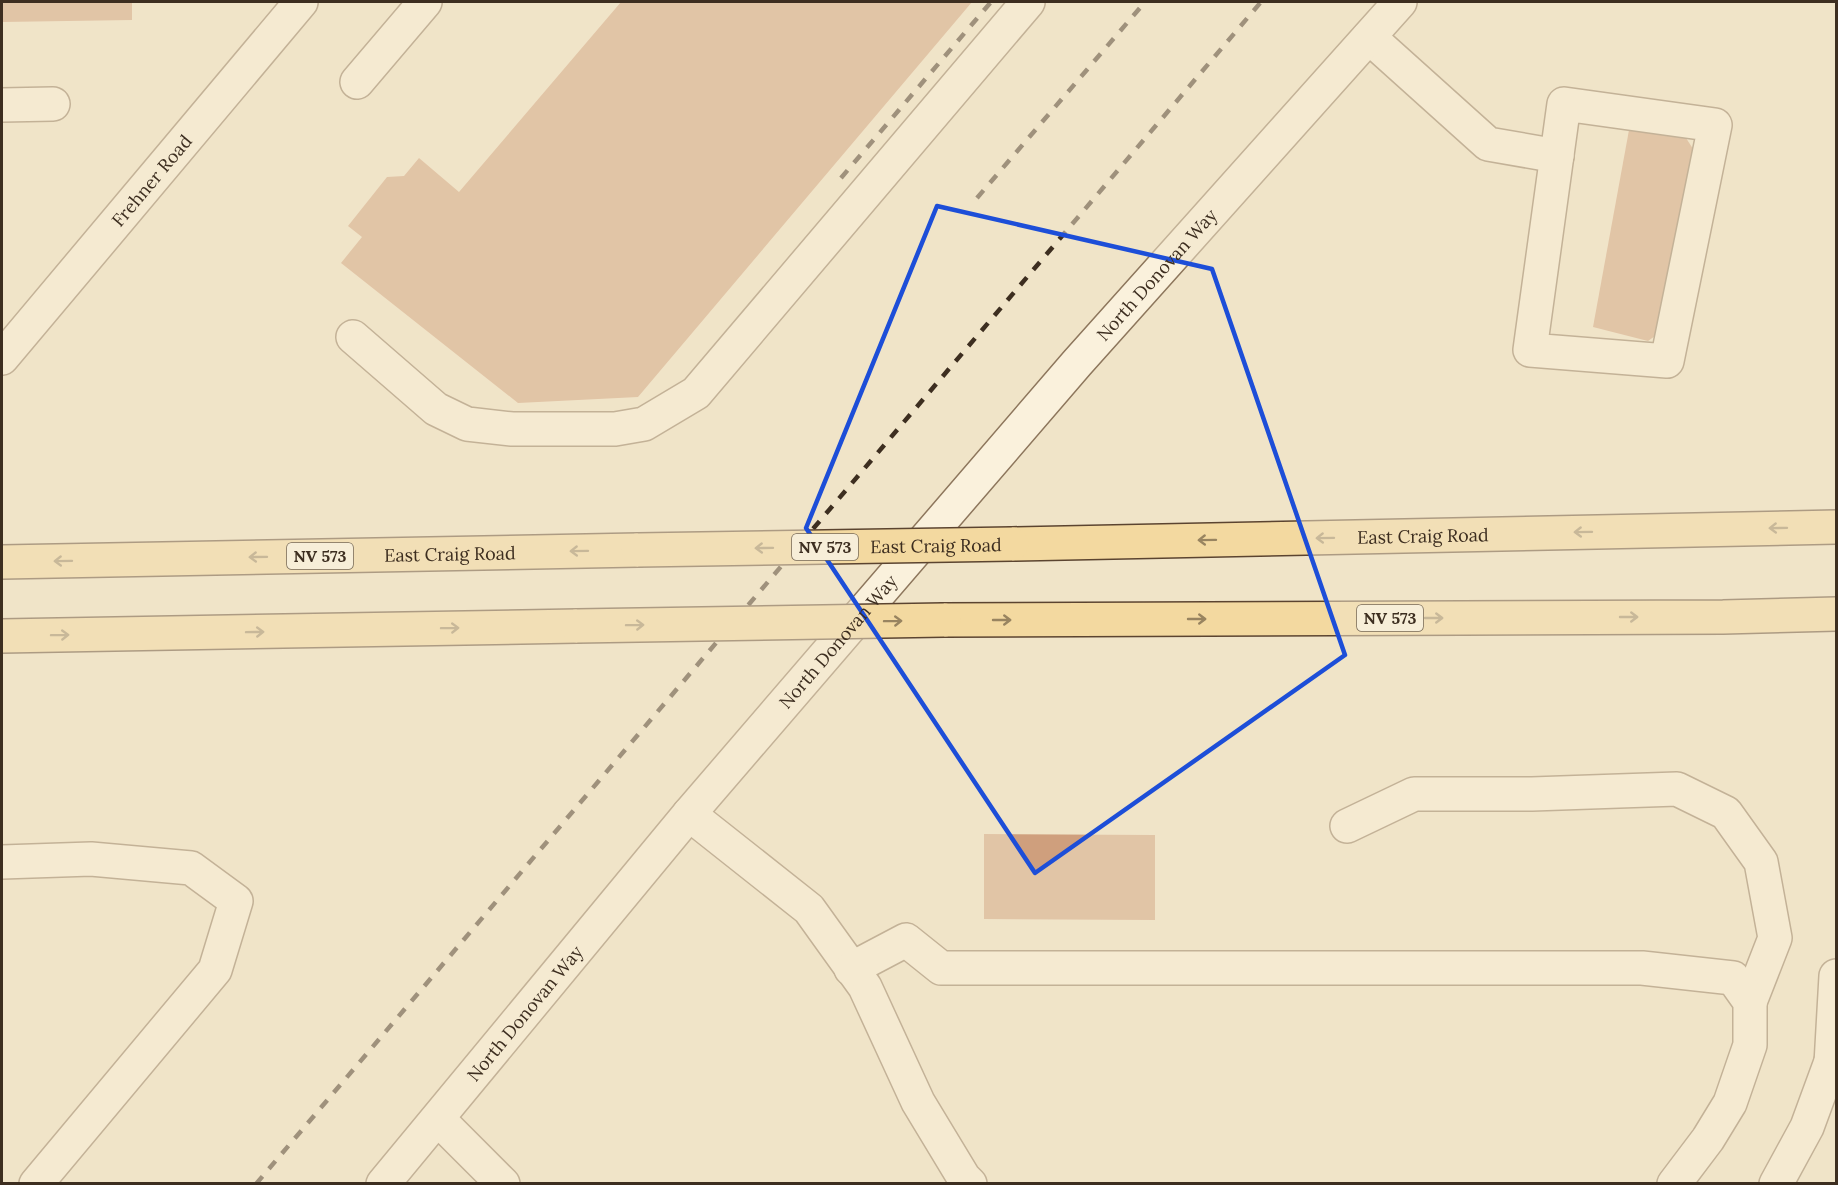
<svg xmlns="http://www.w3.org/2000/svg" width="1838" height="1185" font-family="Lora,serif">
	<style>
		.building { fill: #cf9f7d }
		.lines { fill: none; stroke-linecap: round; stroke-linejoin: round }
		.minor-casing { stroke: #8d765c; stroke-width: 36 }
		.major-casing { stroke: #5b4430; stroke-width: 36 }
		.minor { stroke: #faf1dc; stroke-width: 33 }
		.major { stroke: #f3d9a0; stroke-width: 33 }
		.rail { stroke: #3d2e20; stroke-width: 4.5; stroke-dasharray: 10 10; stroke-linecap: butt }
		.major-bridge-casing { stroke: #5b4430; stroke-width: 36; stroke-linecap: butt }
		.major-bridge { stroke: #f3d9a0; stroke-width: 33 }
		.oneway { stroke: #988460 }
		.marked { fill: none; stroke: #1d4ed8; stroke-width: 4.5; stroke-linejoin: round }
		.labels { text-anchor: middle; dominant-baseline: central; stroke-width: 4.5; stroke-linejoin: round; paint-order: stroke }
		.shield { fill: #f7eed8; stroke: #756857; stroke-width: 1.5 }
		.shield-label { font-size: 16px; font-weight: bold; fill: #3d2e20 }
		.street-label { font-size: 18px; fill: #3d2e20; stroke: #f7eed8 }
	</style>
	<rect width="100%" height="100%" fill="#f0e4c8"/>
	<g class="building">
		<path d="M2,2H132V20L2,22Z"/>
		<path d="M621,2H972L638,397L518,403L341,263L362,237L348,226L387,177L404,176L419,158L459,192Z"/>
		<path d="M1629,130L1686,138L1697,155L1665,329L1648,341L1593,327Z"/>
		<path d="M984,834L1155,835V920L984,919Z"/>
	</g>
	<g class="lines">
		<defs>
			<g id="minor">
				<path d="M1369,37L1488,144L1557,156"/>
				<path d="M357,82L425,2"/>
				<path d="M1564,104L1715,125L1667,361L1530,350Z"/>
				<path d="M2,105L53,104"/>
				<path d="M353,337L436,409L467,424L512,429H615L644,424L696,393L1028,2"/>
				<path id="s1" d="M2,358L301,2"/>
				<path d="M689,814L809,909L865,987L918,1102L964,1178L970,1184"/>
				<path d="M1347,826L1414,794H1532L1677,789L1726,813L1761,862L1775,938L1750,1002"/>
				<path d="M2,862L91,859L191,868L236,901L215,970L36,1184"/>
				<path d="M851,969L906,940L941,968H1642L1733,978L1750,1002V1045L1730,1103L1708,1139L1674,1184"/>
				<path d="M1831,1064L1836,976"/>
				<path d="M438,1119L503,1184"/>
				<path id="s2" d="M383,1184L689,814L1077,363L1400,2"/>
				<path d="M1776,1184L1807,1127L1836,1048"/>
			</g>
			<g id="major">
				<path id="s3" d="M1012,544L1836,527"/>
				<path id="s4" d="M2,562L638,550"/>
				<path d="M944,620L1723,617L1836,614"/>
				<path d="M2,636L577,626"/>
			</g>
		</defs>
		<use href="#minor" class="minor-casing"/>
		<use href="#major" class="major-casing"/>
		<use href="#minor" class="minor"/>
		<use href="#major" class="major"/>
		<g class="rail">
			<path d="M841,178L991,2"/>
			<path d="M977,198L1145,2"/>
			<path d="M256,1184L1261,2"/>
		</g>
		<defs>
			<g id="major-bridge">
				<path id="s5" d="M638,550L1012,544"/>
				<path d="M577,626L944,620"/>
			</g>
		</defs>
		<use href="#major-bridge" class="major-bridge-casing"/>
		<use href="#major-bridge" class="major-bridge"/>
	</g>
	<defs><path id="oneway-shaft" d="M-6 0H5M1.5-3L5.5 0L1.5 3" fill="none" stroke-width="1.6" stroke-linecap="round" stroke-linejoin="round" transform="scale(1.5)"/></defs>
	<g class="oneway">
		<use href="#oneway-shaft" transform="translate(1778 528) rotate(179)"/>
		<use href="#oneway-shaft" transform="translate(1583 532) rotate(179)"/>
		<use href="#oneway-shaft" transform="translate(1325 538) rotate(179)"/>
		<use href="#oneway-shaft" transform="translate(1207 540) rotate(179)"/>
		<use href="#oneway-shaft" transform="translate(764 548) rotate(179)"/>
		<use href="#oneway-shaft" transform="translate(579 551) rotate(179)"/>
		<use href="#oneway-shaft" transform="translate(258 557) rotate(179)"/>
		<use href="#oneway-shaft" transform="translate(63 561) rotate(179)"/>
		<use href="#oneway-shaft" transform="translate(1629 617)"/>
		<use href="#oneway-shaft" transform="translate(1434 618)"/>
		<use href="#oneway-shaft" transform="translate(1197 619)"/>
		<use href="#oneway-shaft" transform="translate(1002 620)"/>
		<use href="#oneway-shaft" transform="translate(893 621) rotate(-1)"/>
		<use href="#oneway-shaft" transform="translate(635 625) rotate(-1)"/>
		<use href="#oneway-shaft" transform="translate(450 628) rotate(-1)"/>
		<use href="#oneway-shaft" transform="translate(255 632) rotate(-1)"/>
		<use href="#oneway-shaft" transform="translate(60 635) rotate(-1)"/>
	</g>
	<path d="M0 0H1838V1185H0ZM937,206L1212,269L1345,655L1035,873L806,528Z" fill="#f0e4c8" fill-opacity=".55" fill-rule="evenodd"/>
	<path class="marked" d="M937,206L1212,269L1345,655L1035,873L806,528Z"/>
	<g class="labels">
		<g class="shield">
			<rect x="792" y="534" width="66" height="26" rx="4.5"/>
			<rect x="287" y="543" width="66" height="26" rx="4.5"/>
			<rect x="1357" y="605" width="66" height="26" rx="4.5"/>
		</g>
		<g class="shield-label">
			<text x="825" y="547">NV 573</text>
			<text x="320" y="556">NV 573</text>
			<text x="1390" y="618">NV 573</text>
		</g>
		<g class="street-label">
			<text stroke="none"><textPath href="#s1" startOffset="232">Frehner Road</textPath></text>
			<text stroke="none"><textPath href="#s2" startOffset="1194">North Donovan Way</textPath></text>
			<text stroke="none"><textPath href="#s3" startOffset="411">East Craig Road</textPath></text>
			<text stroke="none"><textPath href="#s5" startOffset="298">East Craig Road</textPath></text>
			<text stroke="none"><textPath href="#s4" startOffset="448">East Craig Road</textPath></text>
			<text stroke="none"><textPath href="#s2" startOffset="708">North Donovan Way</textPath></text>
			<text stroke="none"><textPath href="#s2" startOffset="222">North Donovan Way</textPath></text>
		</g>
	</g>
	<rect width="1838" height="1185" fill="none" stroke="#3d2e20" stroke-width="6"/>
</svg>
